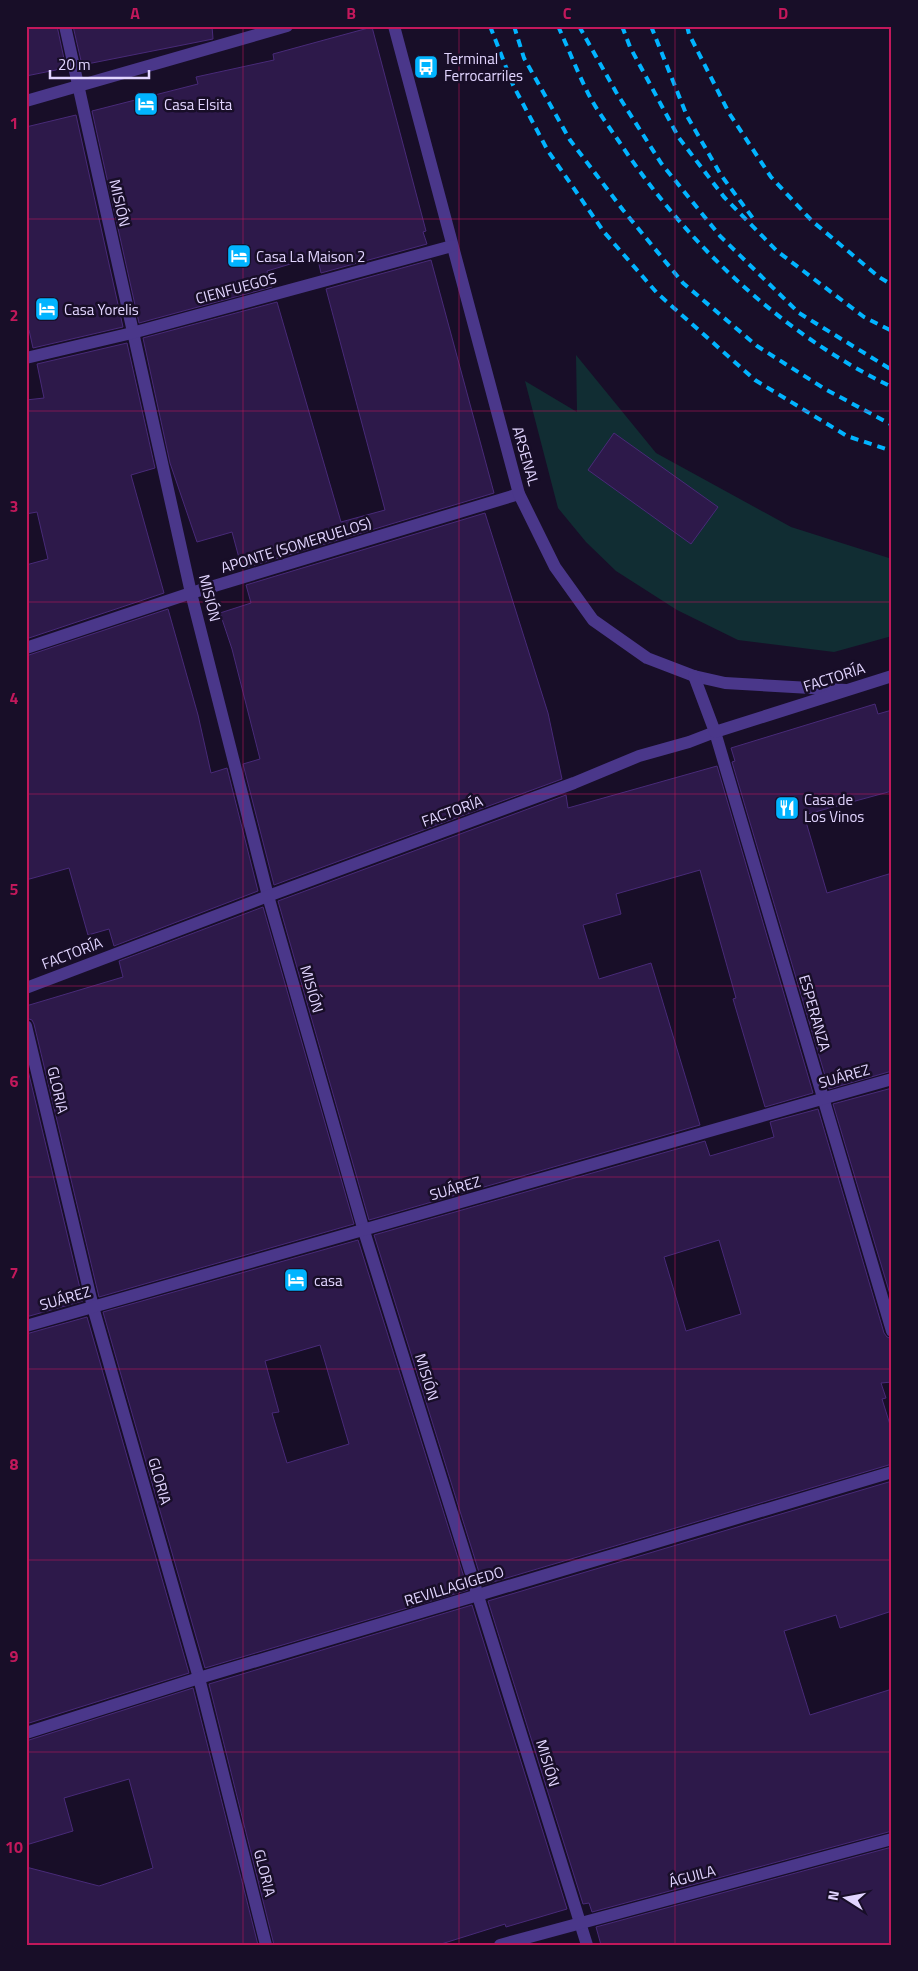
<svg xmlns="http://www.w3.org/2000/svg" width="918" height="1971" font-family="'Titillium Web',sans-serif">
	<style>
		.green { fill: #112d33 }
		.building { fill: #2d194a; stroke: #482a78; fill-rule: evenodd }
		.lines { fill: none; stroke-linecap: round; stroke-linejoin: round }
		.minor { stroke: #4a378a; stroke-width: 12 }
		.tertiary { stroke: #4a378a; stroke-width: 12 }
		.rail { stroke: #01b4ff; stroke-width: 4; stroke-dasharray: 8 6; stroke-linecap: butt }
		.grid { fill: none; stroke: #c2185b; stroke-width: 1; stroke-opacity: 0.55 }
		.labels { text-anchor: middle; dominant-baseline: central; stroke-width: 5; stroke-linejoin: round; paint-order: stroke }
		.poi-label { font-size: 15px; fill: #e2d5ff; stroke: #180e28; text-anchor: start }
		.street-label { font-size: 15px; fill: #e2d5ff; stroke: #180e28 }
		.neatline { fill: none; stroke: #c2185b; stroke-width: 2 }
		.grid-label { font-size: 16px; text-anchor: middle; font-weight: bold; fill: #c2185b }
	</style>
	<rect width="100%" height="100%" fill="#180e28"/>
	<path class="green" d="M576,355L656,453L791,527L892,559V636L834,652L738,640L677,610L616,571L586,542L558,508L525,381L577,412Z"/>
	<g class="building">
		<path d="M26,26H57L66,68L26,76Z"/>
		<path d="M73,26H212L213,39L82,65Z"/>
		<path d="M372,27L426,231L423,232L427,244L321,273L317,256L267,271L272,287L139,323L92,111L198,84L196,77L274,60L273,54Z"/>
		<path d="M76,115L123,327L33,348L29,330L26,331V127Z"/>
		<path d="M431,260L494,493L242,569L232,532L197,542L170,463L143,338L277,302L341,522L385,510L326,289Z"/>
		<path d="M127,343L155,468L131,475L164,593L26,639V565L48,559L37,512L26,514V400L44,398L37,364Z"/>
		<path d="M614,433L718,507L691,544L588,470Z"/>
		<path d="M485,513L548,713L562,779L274,885L243,764L260,759L232,649L220,613L251,603L246,585Z"/>
		<path d="M168,609L198,715L211,773L227,768L258,891L114,946L109,929L88,935L69,868L26,880V656Z"/>
		<path d="M875,704L878,714L892,710V791L804,815L827,893L892,873V1071L829,1089L732,762L735,761L731,748Z"/>
		<path d="M717,766L813,1093L765,1107L733,999L736,998L700,870L616,894L621,914L583,925L599,979L651,963L700,1125L369,1220L278,901L566,795L568,808Z"/>
		<path d="M263,907L354,1224L99,1297L34,1024L32,1020L26,1018V1006L123,977L119,961Z"/>
		<path d="M26,1062L83,1301L26,1317Z"/>
		<path d="M892,1088V1301L833,1104Z"/>
		<path d="M818,1109L884,1333L887,1337L892,1339V1382L881,1383L886,1398L882,1399L892,1431V1464L483,1585L374,1235L705,1141L710,1156L774,1137L770,1122ZM719,1240L741,1314L686,1331L664,1257Z"/>
		<path d="M358,1240L468,1590L205,1668L103,1312ZM320,1345L349,1444L287,1463L272,1413L279,1412L265,1361Z"/>
		<path d="M87,1317L189,1673L26,1724V1334Z"/>
		<path d="M892,1481V1611L840,1628L836,1615L784,1631L810,1715L892,1689V1831L592,1912L589,1903L583,1904L488,1601Z"/>
		<path d="M472,1605L567,1909L506,1927L505,1924L438,1945H274L209,1684Z"/>
		<path d="M193,1688L258,1945H26V1867L99,1886L153,1868L129,1779L64,1798L73,1831L26,1845V1741Z"/>
		<path d="M892,1847V1945H601L596,1927Z"/>
	</g>
	<g class="lines">
		<g class="minor">
			<path d="M65,26L191,593L268,896L364,1231L587,1945"/>
			<path d="M26,648L191,593L519,494"/>
			<path d="M26,988L268,896L574,783L639,756L689,742L715,732L892,1331"/>
			<path d="M26,1026L93,1307L199,1678L266,1945"/>
			<path d="M26,1326L892,1079"/>
			<path d="M26,1733L199,1678L892,1472"/>
			<path d="M500,1945L892,1839"/>
		</g>
		<g class="tertiary">
			<path d="M394,26L519,494L555,567L593,620L647,658L694,676L725,683L846,690"/>
			<path d="M26,101L287,26"/>
			<path d="M26,358L132,333L452,246"/>
			<path d="M694,676L715,732L892,676"/>
		</g>
		<g class="rail">
			<path d="M490,26L513,85L548,151L604,232L657,293L755,380L847,436L892,451"/>
			<path d="M514,26L524,58L570,140L623,210L683,283L757,346L825,389L892,425"/>
			<path d="M558,26C569,50 579,76 591,99C599,113 609,127 618,140C686,243 780,333 892,387"/>
			<path d="M579,26L616,92L661,163L720,236L799,313L892,370"/>
			<path d="M622,26L630,47L679,138L724,197L777,251L864,317L892,331"/>
			<path d="M651,26L687,116L721,175L755,221"/>
			<path d="M687,26L689,34L729,113L771,177L812,221L879,277L892,285"/>
		</g>
	</g>
	<path class="grid" d="M243,26V1945M459,26V1945M675,26V1945M26,219H892M26,411H892M26,602H892M26,794H892M26,986H892M26,1177H892M26,1369H892M26,1560H892M26,1752H892"/>
	<defs>
		<symbol id="bus-square" viewBox="-11 -11 22 22"><rect x="-9" y="-9" width="18" height="18" rx="4" fill="#01b4ff" stroke="#180e28"/><path d="M-5-6H5V4H4V6H2V4H-2V6H-4V4H-5ZM-3.5-4V0h7V-4ZM-3.5 1.2v1.5H-2V1.2ZM2 1.2v1.5H3.5V1.2Z" fill="#fff"/></symbol>
		<symbol id="hotel-square" viewBox="-11 -11 22 22"><rect x="-9" y="-9" width="18" height="18" rx="4" fill="#01b4ff" stroke="#180e28"/><path d="M-6-4.5h1.5V1H6V5H4.5V3h-9V5H-6ZM-4 0a1.8 1.8 0 1 1 3.6 0ZM.5 0V-2.5h3Q6-2.5 6 0Z" fill="#fff"/></symbol>
		<symbol id="restaurant-square" viewBox="-11 -11 22 22"><rect x="-9" y="-9" width="18" height="18" rx="4" fill="#01b4ff" stroke="#180e28"/><path d="M-5-6h1v4h1v-4h1v4h1v-4h1v5L-1.5 .5V6h-2V.5L-5-1ZM5-6V6H3V1.5H1.5Q1.5-4 5-6Z" fill="#fff"/></symbol>
	</defs>
	<g fill-rule="evenodd">
		<use href="#bus-square" x="412" y="53" width="28" height="28"/>
		<use href="#hotel-square" x="132" y="90" width="28" height="28"/>
		<use href="#hotel-square" x="225" y="242" width="28" height="28"/>
		<use href="#hotel-square" x="33" y="295" width="28" height="28"/>
		<use href="#restaurant-square" x="773" y="794" width="28" height="28"/>
		<use href="#hotel-square" x="282" y="1266" width="28" height="28"/>
	</g>
	<g class="labels">
		<g class="poi-label">
			<text x="444" y="58">Terminal<tspan x="444" dy="17">Ferrocarriles</tspan></text>
			<text x="164" y="104">Casa Elsita</text>
			<text x="256" y="256">Casa La Maison 2</text>
			<text x="64" y="309">Casa Yorelis</text>
			<text x="804" y="799">Casa de<tspan x="804" dy="17">Los Vinos</tspan></text>
			<text x="314" y="1280">casa</text>
		</g>
		<g class="street-label">
			<text transform="translate(120 203) rotate(77)">MISIÓN</text>
			<text transform="translate(236 288) rotate(-15)">CIENFUEGOS</text>
			<text transform="translate(526 456) rotate(74)">ARSENAL</text>
			<text transform="translate(296 545) rotate(-17)">APONTE (SOMERUELOS)</text>
			<text transform="translate(210 598) rotate(76)">MISIÓN</text>
			<text transform="translate(834 677) rotate(-18)">FACTORÍA</text>
			<text transform="translate(452 811) rotate(-20)">FACTORÍA</text>
			<text transform="translate(72 953) rotate(-21)">FACTORÍA</text>
			<text transform="translate(312 989) rotate(74)">MISIÓN</text>
			<text transform="translate(815 1013) rotate(74)">ESPERANZA</text>
			<text transform="translate(844 1076) rotate(-16)">SUÁREZ</text>
			<text transform="translate(58 1090) rotate(77)">GLORIA</text>
			<text transform="translate(455 1188) rotate(-16)">SUÁREZ</text>
			<text transform="translate(65 1298) rotate(-16)">SUÁREZ</text>
			<text transform="translate(427 1377) rotate(73)">MISIÓN</text>
			<text transform="translate(160 1481) rotate(74)">GLORIA</text>
			<text transform="translate(454 1586) rotate(-17)">REVILLAGIGEDO</text>
			<text transform="translate(548 1763) rotate(73)">MISIÓN</text>
			<text transform="translate(265 1873) rotate(76)">GLORIA</text>
			<text transform="translate(692 1876) rotate(-15)">ÁGUILA</text>
		</g>
	</g>
	<rect width="918" height="1971" fill="none" stroke="#180e28" stroke-width="55"/>
	<g transform="translate(846 1898) rotate(281)" stroke="#180e28" stroke-width="4" paint-order="stroke">
	<path d="M0-4L9 19L0 12L-9 19Z" fill="#e2d5ff"/>
	<text y="-8" font-size="14" font-weight="bold" text-anchor="middle" fill="#e2d5ff">N</text>
	</g>
	<path d="M50 70v8h99v-8" fill="none" stroke="#e2d5ff" stroke-width="2.5"/>
	<text x="58" y="70" font-size="15" fill="#e2d5ff" stroke="#180e28" stroke-width="4" paint-order="stroke">20 m</text>
	<rect x="28" y="28" width="862" height="1916" class="neatline"/>
	<g class="grid-label">
		<text x="135" y="19">A</text>
		<text x="351" y="19">B</text>
		<text x="567" y="19">C</text>
		<text x="783" y="19">D</text>
		<text x="14" y="129">1</text>
		<text x="14" y="321">2</text>
		<text x="14" y="512">3</text>
		<text x="14" y="704">4</text>
		<text x="14" y="895">5</text>
		<text x="14" y="1087">6</text>
		<text x="14" y="1279">7</text>
		<text x="14" y="1470">8</text>
		<text x="14" y="1662">9</text>
		<text x="14" y="1853">10</text>
	</g>
</svg>
